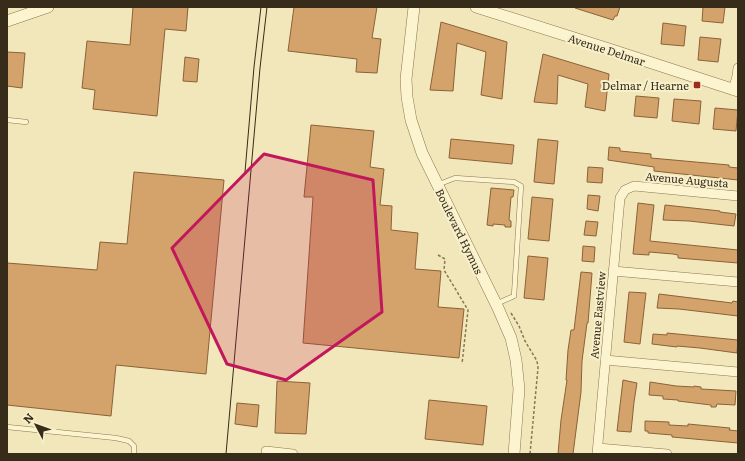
<svg xmlns="http://www.w3.org/2000/svg" width="745" height="461" font-family="Literata,serif">
	<style>
		.building { fill: #d4a36c; stroke: #8b6237 }
		.lines { fill: none; stroke-linecap: round; stroke-linejoin: round }
		.service-casing { stroke: #8a7753; stroke-width: 5.5 }
		.minor-casing { stroke: #8a7753; stroke-width: 10 }
		.tertiary-casing { stroke: #8a7753; stroke-width: 12 }
		.path { stroke: #8a7753; stroke-width: 1.5; stroke-dasharray: 3 2; stroke-linecap: butt }
		.service { stroke: #fcf4ce; stroke-width: 4.5 }
		.minor { stroke: #fcf4ce; stroke-width: 9 }
		.tertiary { stroke: #fcf4ce; stroke-width: 11 }
		.tram { stroke: #372b1a; stroke-width: 1 }
		.marked { fill: #c2185b; fill-opacity: 0.2; stroke: #c2185b; stroke-width: 3; stroke-linejoin: round }
		.poi-dot { fill: #9e2b1e; stroke: #f8f0cb; stroke-width: 1.5 }
		.labels { text-anchor: middle; dominant-baseline: central; stroke-width: 4; stroke-linejoin: round; paint-order: stroke }
		.street-label { font-size: 11px; fill: #372b1a; stroke: #f8f0cb }
		.poi-label { font-size: 11px; fill: #372b1a; stroke: #f8f0cb; text-anchor: end }
	</style>
	<rect width="100%" height="100%" fill="#f2e7ba"/>
	<g class="building">
		<path d="M133,7H188L186,31L165,29L157,116L93,109L95,90L82,88L87,41L130,45Z"/>
		<path d="M294,7H377L372,38L381,39L377,73L356,72L357,59L288,51Z"/>
		<path d="M575,7H620L617,16H615L613,20L575,8Z"/>
		<path d="M703,7H725L723,23L702,21Z"/>
		<path d="M441,22L507,42L502,99L481,95L486,52L457,43L453,91L430,90Z"/>
		<path d="M663,23L686,26L684,46L661,44Z"/>
		<path d="M700,37L721,39L718,62L698,60Z"/>
		<path d="M7,52L25,53L22,88L7,86Z"/>
		<path d="M543,54L609,74L605,111L585,107L588,84L558,75L557,104L534,102Z"/>
		<path d="M185,57L199,59L197,82L183,81Z"/>
		<path d="M636,96L659,98L657,118L634,116Z"/>
		<path d="M674,99L701,101L699,124L672,121Z"/>
		<path d="M715,108L738,110L736,131L713,129Z"/>
		<path d="M311,125L374,131L370,167L384,169L380,205L392,206L391,230L418,233L415,269L441,271L438,307L464,309L459,358L303,343L313,197H304Z"/>
		<path d="M451,139L514,145L512,164L449,158Z"/>
		<path d="M538,139L558,141L554,184L534,182Z"/>
		<path d="M609,147L620,148V151L651,154V158L729,165V167L738,168V180L654,171V167L608,160Z"/>
		<path d="M588,167L603,168L602,183L587,182Z"/>
		<path d="M134,172L224,180L206,374L116,365L111,416L7,405V263L97,270L100,242L127,244Z"/>
		<path d="M491,188L514,190L513,197H511L509,220L511,221V227H505V225L493,224V226L487,225Z"/>
		<path d="M588,195L600,196L598,211L587,209Z"/>
		<path d="M532,197L553,199L549,241L528,239Z"/>
		<path d="M638,203L654,205L650,241L738,250V263L678,258V255L673,254L649,252V255L633,254Z"/>
		<path d="M665,205L720,211V212L736,214L734,226L689,221L663,220Z"/>
		<path d="M586,221L598,222L596,236L584,235Z"/>
		<path d="M583,246L595,247L594,262L582,261Z"/>
		<path d="M528,256L548,258L544,300L524,298Z"/>
		<path d="M581,272L592,273L588,323H587L582,361L581,392L573,454H558L561,420L567,380H566L568,350L571,330H574Z"/>
		<path d="M629,292L646,293L640,344L624,342Z"/>
		<path d="M659,294L732,303L733,301L738,302V316L679,309L657,308Z"/>
		<path d="M667,333L738,340L737,353L700,348L677,346V347L652,344L653,334L667,335Z"/>
		<path d="M623,380L637,383L634,402L631,432L617,431Z"/>
		<path d="M277,381L310,383L306,434L275,433Z"/>
		<path d="M650,382L676,386L694,387V386L701,387V389L736,391L735,405L717,404L716,407H711V405L678,401V400L663,399V396L649,395Z"/>
		<path d="M429,400L487,406L483,445L425,439Z"/>
		<path d="M237,403L259,405L257,427L235,424Z"/>
		<path d="M645,421L669,422V425L688,426V424L730,428L729,430L738,431V443L672,437V435L648,433V431H645Z"/>
	</g>
	<g class="lines">
		<defs>
			<g id="service">
				<path d="M7,120L26,122"/>
				<path d="M437,185L455,178L514,182L521,186L514,296L496,304"/>
				<path d="M7,427L116,438L129,441L134,446V454"/>
			</g>
			<g id="minor">
				<path d="M733,90L737,76L738,68"/>
				<path d="M613,271L738,282"/>
				<path d="M605,360L738,372"/>
				<path d="M598,448L667,454"/>
				<path d="M266,451L293,454"/>
				<path d="M597,454L620,198L625,190L634,186L738,196"/>
			</g>
			<g id="tertiary">
				<path d="M414,7L406,79L407,97L411,120L422,153L498,308L511,338L516,360L519,389L514,454"/>
				<path d="M476,7L612,50L738,91"/>
				<path d="M7,21L48,7"/>
			</g>
		</defs>
		<use href="#service" class="service-casing"/>
		<use href="#minor" class="minor-casing"/>
		<use href="#tertiary" class="tertiary-casing"/>
		<g class="path">
			<path d="M438,255L445,259L444,270L468,310L462,364"/>
			<path d="M511,313L519,326L525,341L537,361L538,368L530,454"/>
		</g>
		<use href="#service" class="service"/>
		<use href="#minor" class="minor"/>
		<use href="#tertiary" class="tertiary"/>
		<g class="tram">
			<path d="M245,172L254,67L261,7"/>
			<path d="M226,454L260,68L267,7"/>
		</g>
	</g>
	<path class="marked" d="M264,154L373,180L382,312L286,380L227,364L172,248Z"/>
	<rect class="poi-dot" x="693" y="81" width="8" height="8" rx="2"/>
	<g class="labels">
		<g class="street-label">
			<text transform="translate(607 49) rotate(18)">Avenue Delmar</text>
			<text transform="translate(687 179) rotate(5)">Avenue Augusta</text>
			<text transform="translate(460 231) rotate(64)">Boulevard Hymus</text>
			<text transform="translate(597 315) rotate(-85)">Avenue Eastview</text>
		</g>
		<g class="poi-label">
			<text x="689" y="85">Delmar / Hearne</text>
		</g>
	</g>
	<rect width="745" height="461" fill="none" stroke="#372b1a" stroke-width="16"/>
	<g transform="translate(36 425) rotate(311)" stroke="#f8f0cb" stroke-width="3" paint-order="stroke">
	<path d="M0-3L7 15L0 10L-7 15Z" fill="#372b1a"/>
	<text y="-6" font-size="11" font-weight="bold" text-anchor="middle" fill="#372b1a">N</text>
	</g>
</svg>
